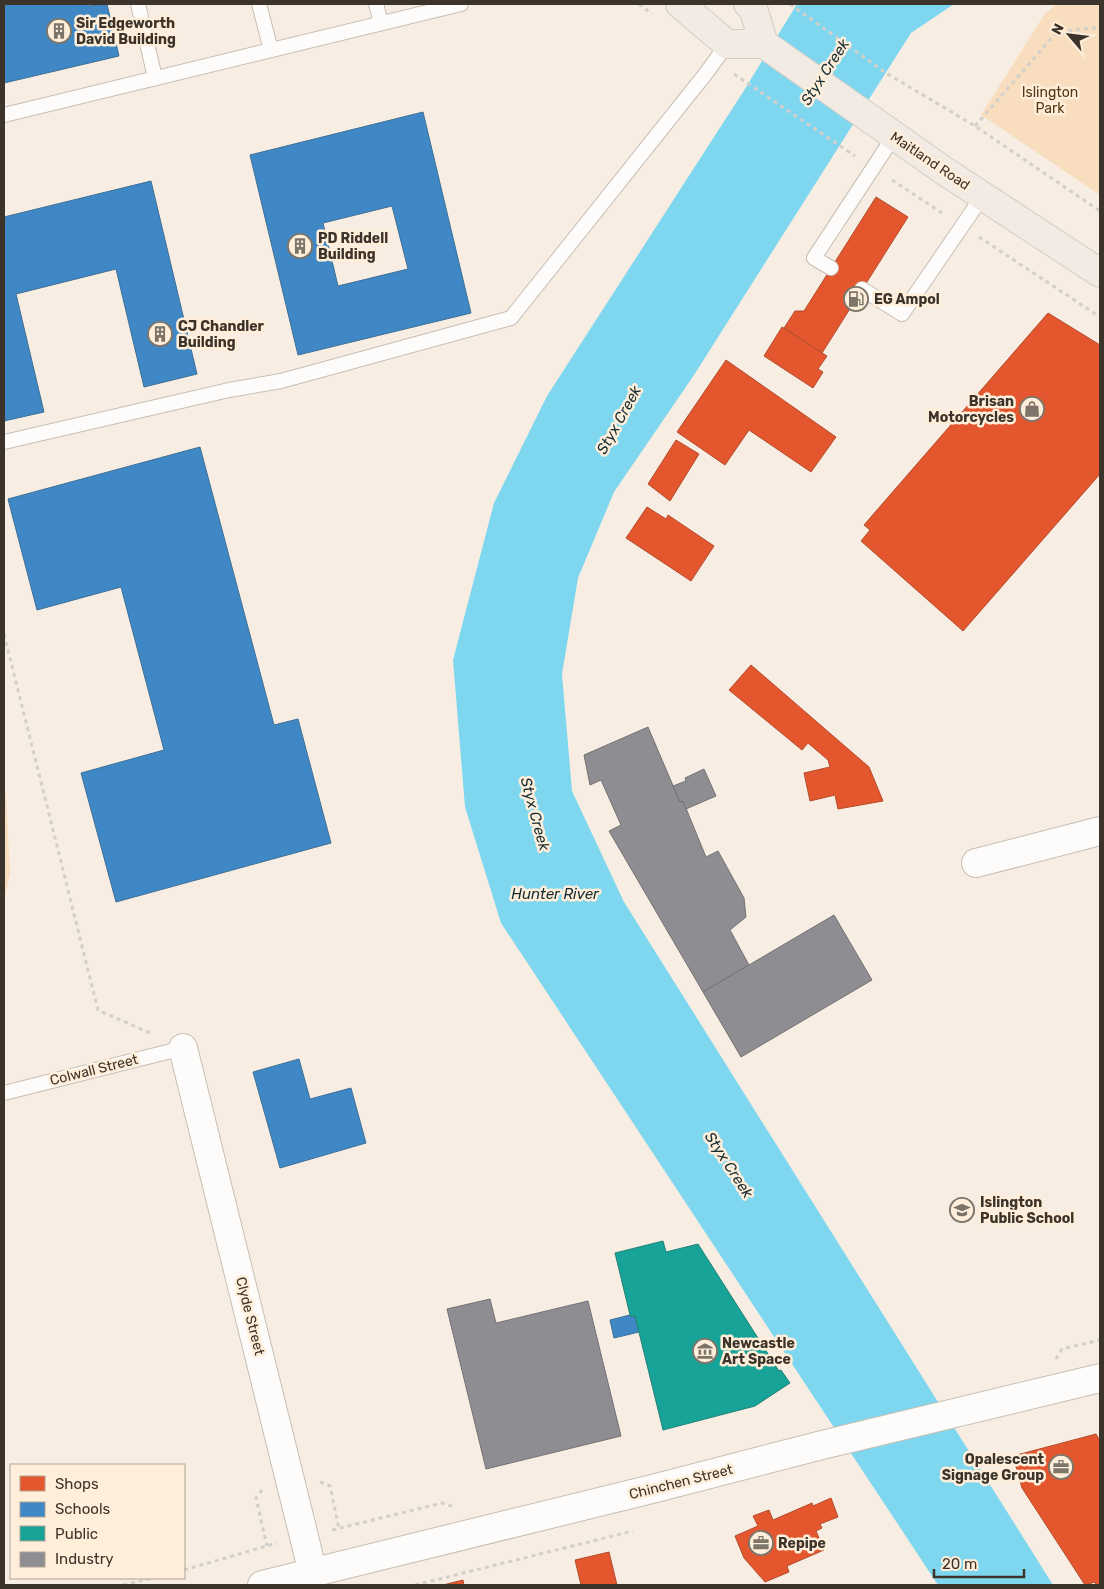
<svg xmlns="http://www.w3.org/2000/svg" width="1104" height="1589" font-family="Rubik,sans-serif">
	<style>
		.green { fill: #f8debf }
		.water { fill: #7fd7ef }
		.shops { fill: #e4572e; stroke: #b24c2d }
		.schools { fill: #3f88c5; stroke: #3e6f96; fill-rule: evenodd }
		.public { fill: #17a398; stroke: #228277 }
		.industry { fill: #8d8d92; stroke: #757273 }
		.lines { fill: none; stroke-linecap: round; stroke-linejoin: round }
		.service-casing { stroke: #c7bfb5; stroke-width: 16 }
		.minor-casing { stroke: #c7bfb5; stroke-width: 30 }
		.tertiary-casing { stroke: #c7bfb5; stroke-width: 30 }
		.primary-casing { stroke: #d1ccc6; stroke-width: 30 }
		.path { stroke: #d3cfcb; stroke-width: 3; stroke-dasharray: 4 4; stroke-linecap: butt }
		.service { stroke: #fefcfb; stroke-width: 14 }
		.minor { stroke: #fefcfb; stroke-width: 28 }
		.tertiary { stroke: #fefcfb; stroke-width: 28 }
		.primary { stroke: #f1ebe4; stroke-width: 28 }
		.labels { text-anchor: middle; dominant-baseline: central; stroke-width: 5; stroke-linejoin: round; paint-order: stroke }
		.poi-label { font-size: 14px; font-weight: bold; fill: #3c342a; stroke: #ffeeda; text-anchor: start }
		.park-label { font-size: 14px; fill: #533916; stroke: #ffeeda }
		.street-label { font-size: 14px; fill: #3c342a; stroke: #ffeeda }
		.water-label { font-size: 15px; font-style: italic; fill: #172d34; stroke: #ffeeda }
	</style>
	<rect width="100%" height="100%" fill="#f7ede2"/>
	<g class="green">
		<path d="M1056,4H1100V195L981,115L1044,15Z"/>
		<path d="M4,788L6,795L10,873L4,900Z"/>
	</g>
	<path class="water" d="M797,4H954L911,33L694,375L614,492L578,578L562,674L572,791L624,902L1053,1585H938L501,923L465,807L453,660L494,503L547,396L743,92Z"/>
	<g class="shops">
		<path d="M876,197L908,217L822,353L784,328L795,311H804Z"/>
		<path d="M1048,313L1100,345V474L963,631L861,541L870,530L864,525Z"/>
		<path d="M782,327L827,356L818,369L823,372L813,388L764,356Z"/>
		<path d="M726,360L836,437L811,472L749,430L725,465L677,432Z"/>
		<path d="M676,440L699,454L670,501L648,484Z"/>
		<path d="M647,507L666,519L668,515L714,546L691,581L626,538Z"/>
		<path d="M751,665L869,767L883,801L838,809L835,795L810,801L804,773L830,767L828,760L808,743L802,750L729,690Z"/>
		<path d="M1096,1434L1100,1441V1585H1096L1095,1582L1085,1585L1022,1488L1013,1456Z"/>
		<path d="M831,1498L838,1517L820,1524L822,1528L816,1531L824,1550L787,1566L789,1572L765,1582L744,1558L735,1536L758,1526L753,1516L769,1510L773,1520L812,1503L813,1506Z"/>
		<path d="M609,1552L617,1585H581L575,1560Z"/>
		<path d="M463,1580L464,1585H443Z"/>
	</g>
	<g class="schools">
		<path d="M4,4H88L89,6L107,4L119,56L4,83Z"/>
		<path d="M423,112L471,313L298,355L250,155ZM392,206L408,269L338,286L323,223Z"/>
		<path d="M151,181L197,374L144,387L116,269L16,294L44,412L4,421V217Z"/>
		<path d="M200,447L274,725L298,719L331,843L116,902L81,773L164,750L121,587L37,610L8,499Z"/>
		<path d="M299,1059L310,1099L351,1088L366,1143L280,1168L253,1072Z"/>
		<path d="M630,1315L631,1317L635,1316L639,1332L614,1338L610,1320Z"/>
	</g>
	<path class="public" d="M663,1241L666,1252L698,1244L779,1371L781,1370L790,1383L755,1406L663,1430L635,1316L631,1317L630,1315L615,1253Z"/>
	<g class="industry">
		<path d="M648,727L680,802L683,801L706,857L718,851L744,898L746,917L730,930L749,965L703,992L609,831L621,825L601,780L590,785L584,755Z"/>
		<path d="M704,769L716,796L686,809L683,801L680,802L673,786L686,781L685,778Z"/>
		<path d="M834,915L872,980L741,1057L703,992Z"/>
		<path d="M490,1299L496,1323L588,1301L621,1436L486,1469L447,1309Z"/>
	</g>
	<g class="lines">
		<defs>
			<g id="service">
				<path d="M138,4L155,78"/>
				<path d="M259,4L271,50"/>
				<path d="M376,4L381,23"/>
				<path d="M4,115L461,4"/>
				<path d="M831,268L814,258L894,136"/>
				<path d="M862,289L902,314L982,197"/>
				<path d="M4,442L229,390L281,381L511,318L707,72L727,44"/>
				<path d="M4,1093L183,1048"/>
			</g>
			<g id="minor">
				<path d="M976,863L1100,831"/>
				<path d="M183,1048L313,1573"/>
			</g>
			<path id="tertiary" d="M262,1585L656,1488L822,1445L1100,1378"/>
			<g id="primary">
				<path d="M680,4L727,44H764L943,170L1100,273"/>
				<path d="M748,4L753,8L764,44"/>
			</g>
		</defs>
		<use href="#service" class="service-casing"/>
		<use href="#minor" class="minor-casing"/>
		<use href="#tertiary" class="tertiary-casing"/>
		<use href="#primary" class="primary-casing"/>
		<g class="path">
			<path d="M639,4L652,14"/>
			<path d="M790,4L886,73L975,126L1100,211"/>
			<path d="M734,74L855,156"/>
			<path d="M975,126L1057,32L1100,27"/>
			<path d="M892,180L945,215"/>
			<path d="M979,237L1100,317"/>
			<path d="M4,634L98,1010L150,1033"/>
			<path d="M1056,1359L1062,1349L1100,1340"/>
			<path d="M320,1482L330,1486L339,1529"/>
			<path d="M262,1490L256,1498L267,1546"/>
			<path d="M332,1530L442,1503L454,1507"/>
			<path d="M184,1570L277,1543"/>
			<path d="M123,1585L153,1578"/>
			<path d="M415,1585L633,1531"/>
		</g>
		<use href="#service" class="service"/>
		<use href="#minor" class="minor"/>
		<use href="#tertiary" class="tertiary"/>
		<use href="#primary" class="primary"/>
	</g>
	<defs>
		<symbol id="building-ring" viewBox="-11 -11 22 22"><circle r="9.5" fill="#ffeeda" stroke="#7d756a" stroke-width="1.5"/><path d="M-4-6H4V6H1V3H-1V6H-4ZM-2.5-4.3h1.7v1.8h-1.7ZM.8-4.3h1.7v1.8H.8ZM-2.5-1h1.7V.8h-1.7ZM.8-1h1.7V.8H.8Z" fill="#7d756a"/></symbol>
		<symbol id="fuel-ring" viewBox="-11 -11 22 22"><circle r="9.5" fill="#ffeeda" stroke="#7d756a" stroke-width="1.5"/><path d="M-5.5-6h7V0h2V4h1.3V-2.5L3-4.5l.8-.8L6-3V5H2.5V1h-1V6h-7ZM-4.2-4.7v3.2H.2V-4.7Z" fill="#7d756a"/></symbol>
		<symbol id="shop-ring" viewBox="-11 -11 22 22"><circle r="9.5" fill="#ffeeda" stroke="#7d756a" stroke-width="1.5"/><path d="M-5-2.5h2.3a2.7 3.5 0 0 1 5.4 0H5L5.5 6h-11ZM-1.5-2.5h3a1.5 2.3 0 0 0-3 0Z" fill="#7d756a"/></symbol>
		<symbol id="school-ring" viewBox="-11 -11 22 22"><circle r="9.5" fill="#ffeeda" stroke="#7d756a" stroke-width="1.5"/><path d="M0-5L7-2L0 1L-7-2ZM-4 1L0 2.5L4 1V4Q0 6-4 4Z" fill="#7d756a"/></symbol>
		<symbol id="museum-ring" viewBox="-11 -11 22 22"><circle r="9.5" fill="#ffeeda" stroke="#7d756a" stroke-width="1.5"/><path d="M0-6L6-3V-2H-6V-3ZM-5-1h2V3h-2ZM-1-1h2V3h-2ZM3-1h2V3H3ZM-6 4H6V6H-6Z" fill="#7d756a"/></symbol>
		<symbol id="office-ring" viewBox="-11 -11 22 22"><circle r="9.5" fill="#ffeeda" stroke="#7d756a" stroke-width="1.5"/><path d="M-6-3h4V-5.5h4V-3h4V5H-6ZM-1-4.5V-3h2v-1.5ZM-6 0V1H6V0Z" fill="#7d756a"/></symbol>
	</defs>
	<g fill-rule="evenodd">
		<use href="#building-ring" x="45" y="17" width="28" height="28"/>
		<use href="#building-ring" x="286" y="232" width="28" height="28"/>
		<use href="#fuel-ring" x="842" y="285" width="28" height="28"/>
		<use href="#building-ring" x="146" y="320" width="28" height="28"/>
		<use href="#shop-ring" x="1018" y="395" width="28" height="28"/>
		<use href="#school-ring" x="948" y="1196" width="28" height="28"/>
		<use href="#museum-ring" x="691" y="1337" width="28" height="28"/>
		<use href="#office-ring" x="1047" y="1453" width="28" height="28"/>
		<use href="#office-ring" x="747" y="1529" width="28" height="28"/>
	</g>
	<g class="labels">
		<g class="poi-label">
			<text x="76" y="23">Sir Edgeworth<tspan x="76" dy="16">David Building</tspan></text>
			<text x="318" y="238">PD Riddell<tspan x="318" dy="16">Building</tspan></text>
			<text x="874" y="299">EG Ampol</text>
			<text x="178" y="326">CJ Chandler<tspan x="178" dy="16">Building</tspan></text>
			<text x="1014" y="401" text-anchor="end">Brisan<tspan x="1014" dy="16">Motorcycles</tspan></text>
			<text x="980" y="1202">Islington<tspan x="980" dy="16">Public School</tspan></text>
			<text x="722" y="1343">Newcastle<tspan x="722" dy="16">Art Space</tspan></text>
			<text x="1044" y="1459" text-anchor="end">Opalescent<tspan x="1044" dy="16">Signage Group</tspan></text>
			<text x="778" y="1543">Repipe</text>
		</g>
		<g class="park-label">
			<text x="1050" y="92">Islington<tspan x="1050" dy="16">Park</tspan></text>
		</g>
		<g class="street-label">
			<text transform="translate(930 161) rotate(34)">Maitland Road</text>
			<text transform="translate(94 1070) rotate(-14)">Colwall Street</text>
			<text transform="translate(250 1316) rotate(76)">Clyde Street</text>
			<text transform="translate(681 1482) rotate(-14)">Chinchen Street</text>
		</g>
		<g class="water-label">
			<text transform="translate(825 72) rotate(-57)">Styx Creek</text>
			<text transform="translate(619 420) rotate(-61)">Styx Creek</text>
			<text transform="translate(535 814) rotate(75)">Styx Creek</text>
			<text x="555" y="894">Hunter River</text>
			<text transform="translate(729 1165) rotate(57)">Styx Creek</text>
		</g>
	</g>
	<rect width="1104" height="1589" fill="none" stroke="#3c342a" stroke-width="10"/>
	<rect x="10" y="1464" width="175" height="115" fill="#ffeeda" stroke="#b1a494"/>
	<rect x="20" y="1476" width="25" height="15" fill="#e4572e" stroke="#b1a494"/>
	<text x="55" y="1489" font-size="15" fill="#3c342a">Shops</text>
	<rect x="20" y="1502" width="25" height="15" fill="#3f88c5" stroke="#b1a494"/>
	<text x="55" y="1514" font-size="15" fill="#3c342a">Schools</text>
	<rect x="20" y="1526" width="25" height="15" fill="#17a398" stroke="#b1a494"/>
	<text x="55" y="1539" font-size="15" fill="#3c342a">Public</text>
	<rect x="20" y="1552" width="25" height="15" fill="#8d8d92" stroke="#b1a494"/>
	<text x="55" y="1564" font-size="15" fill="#3c342a">Industry</text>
	<g transform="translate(1069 35) rotate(298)" stroke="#ffeeda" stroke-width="4" paint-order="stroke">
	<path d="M0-4L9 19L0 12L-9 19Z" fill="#3c342a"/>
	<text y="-8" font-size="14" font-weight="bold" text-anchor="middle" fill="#3c342a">N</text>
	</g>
	<path d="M934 1569v8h90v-8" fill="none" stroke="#3c342a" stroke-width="2.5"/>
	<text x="942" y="1569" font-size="15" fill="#3c342a" stroke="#ffeeda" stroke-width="4" paint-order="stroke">20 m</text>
</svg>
